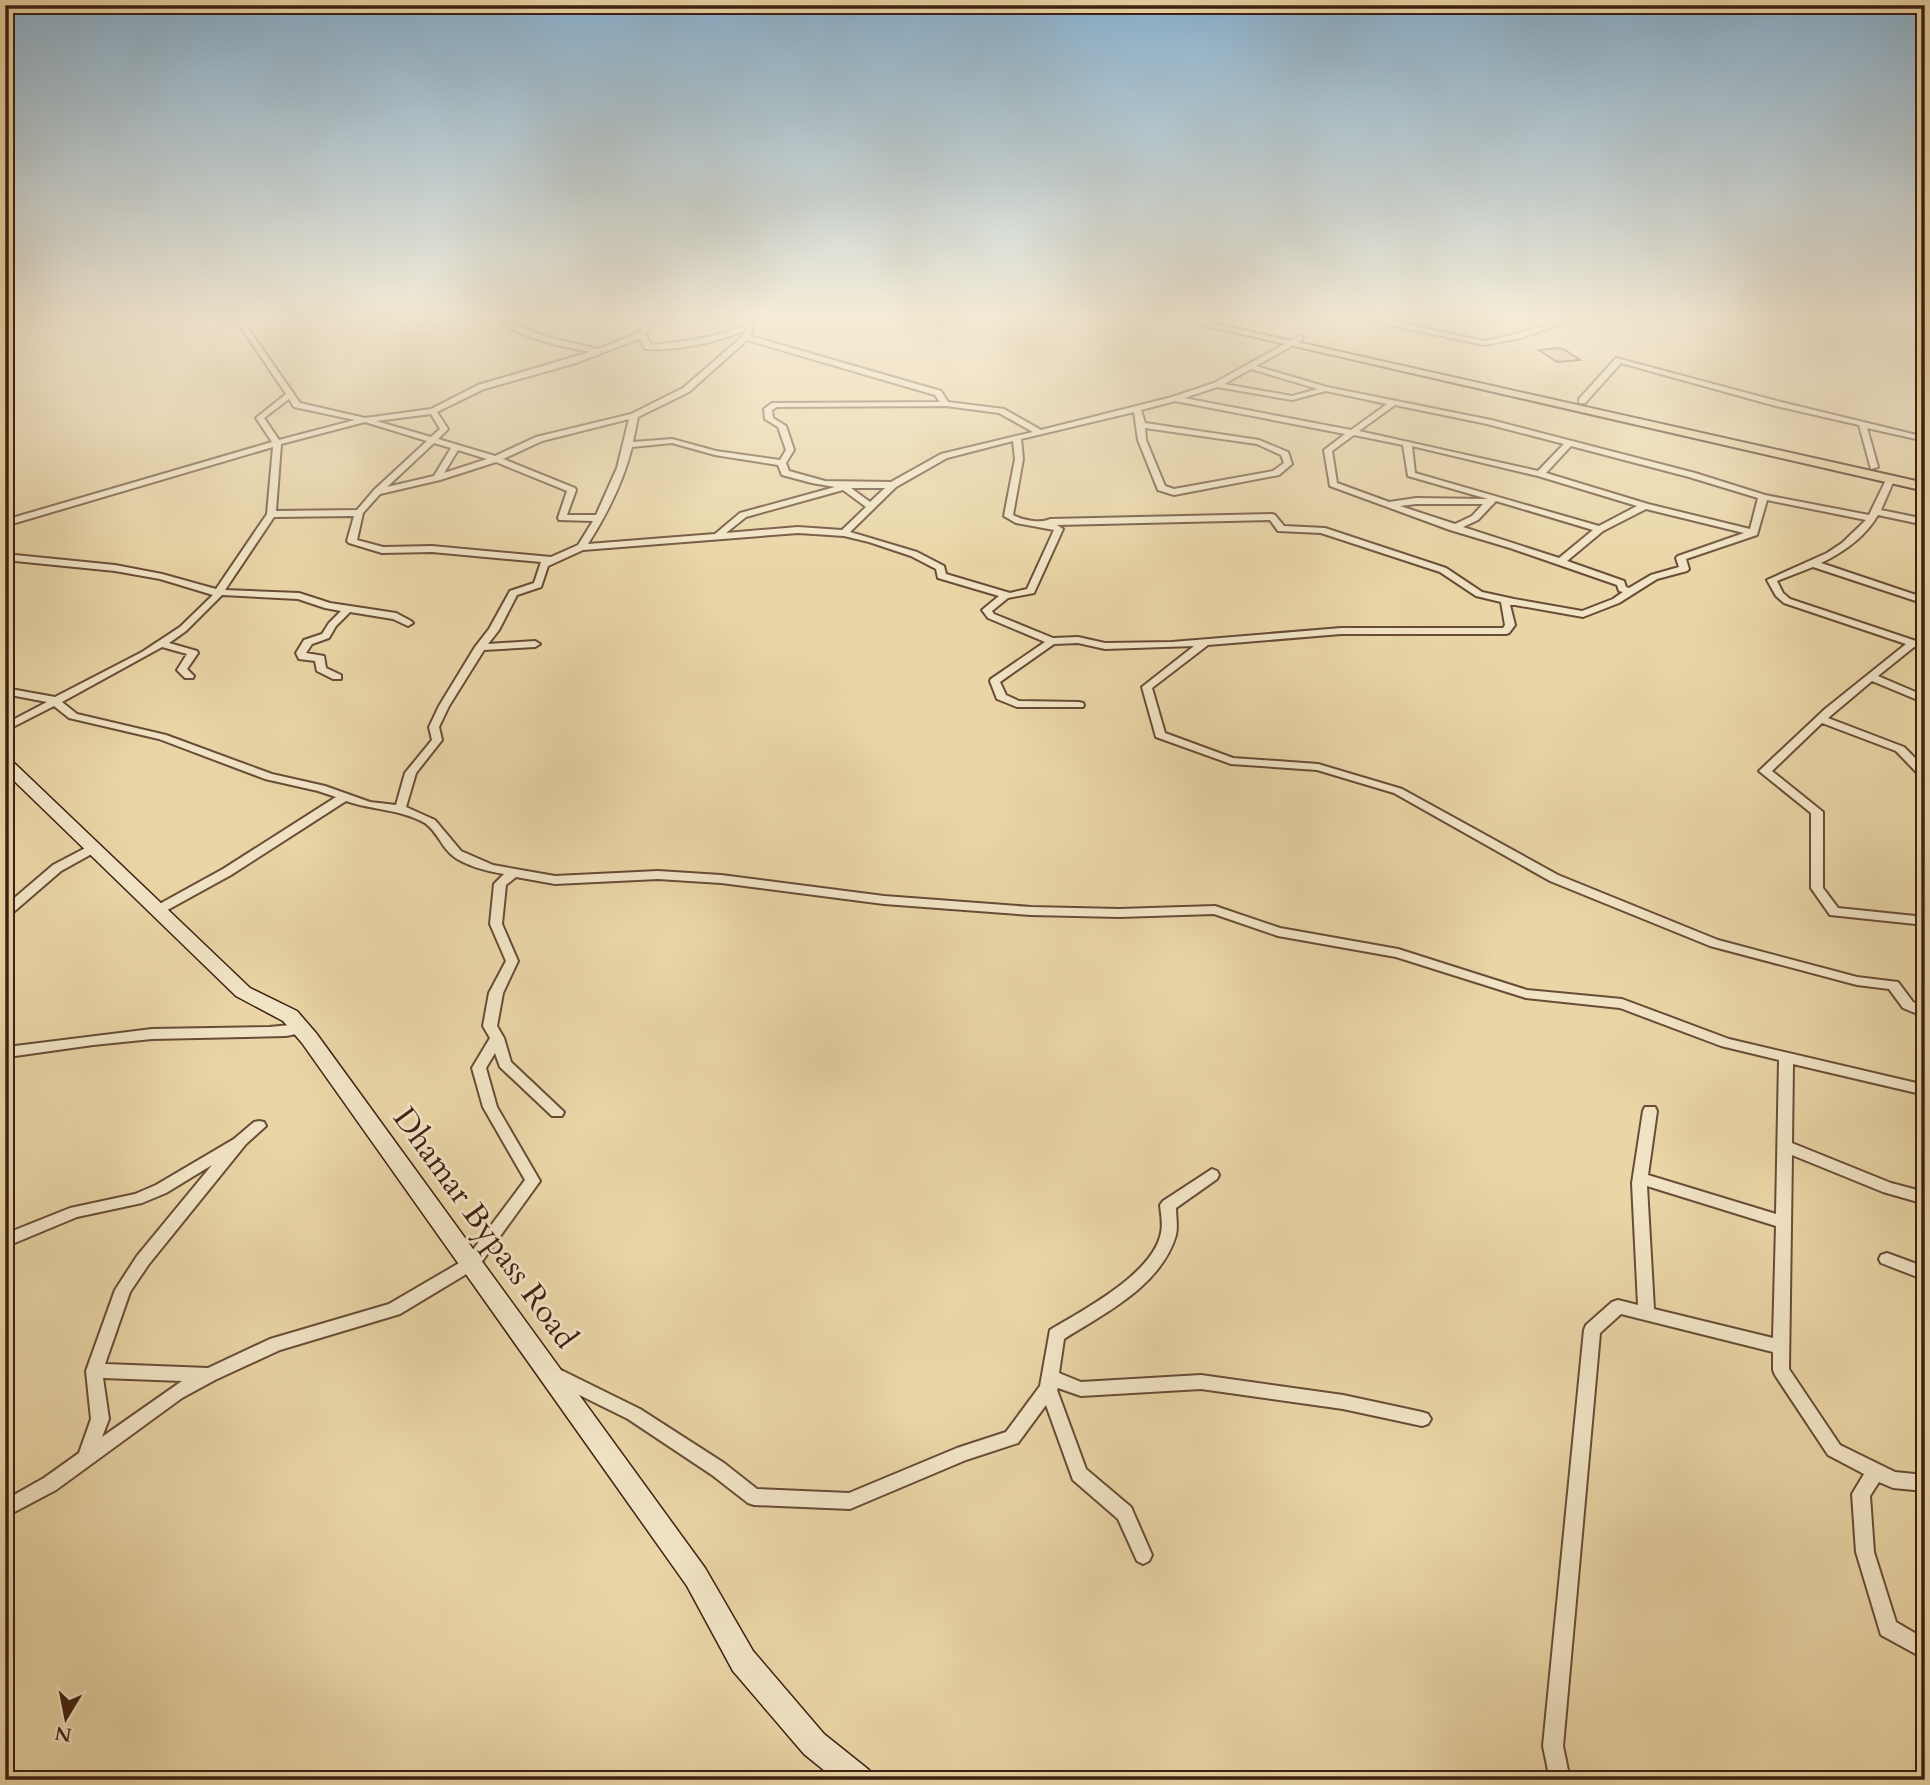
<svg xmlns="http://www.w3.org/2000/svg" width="1930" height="1785" font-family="Cardo,serif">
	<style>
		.building { fill: #dda78b; stroke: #3e1f12; stroke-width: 2 }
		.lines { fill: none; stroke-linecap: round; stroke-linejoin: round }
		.street-casing { stroke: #694c37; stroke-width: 4 }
		.secondary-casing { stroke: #3e1f12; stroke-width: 3 }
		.primary-casing { stroke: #3e1f12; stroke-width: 4 }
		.street { fill: #f1e4c5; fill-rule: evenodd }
		.secondary { fill: #f1e4c5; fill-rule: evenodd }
		.primary { fill: #e9d5a6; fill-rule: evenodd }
		.labels { text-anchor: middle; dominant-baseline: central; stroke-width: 6; stroke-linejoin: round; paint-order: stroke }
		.near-street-label { font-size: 32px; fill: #3e1f12; stroke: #f1e4c5 }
	</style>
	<rect width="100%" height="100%" fill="#e9d5a6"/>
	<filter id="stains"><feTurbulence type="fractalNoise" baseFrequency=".00286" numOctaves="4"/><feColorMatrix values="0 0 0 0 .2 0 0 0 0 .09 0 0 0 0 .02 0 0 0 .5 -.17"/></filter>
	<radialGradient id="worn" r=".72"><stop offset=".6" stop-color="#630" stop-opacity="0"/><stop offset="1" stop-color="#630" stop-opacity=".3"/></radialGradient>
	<path class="building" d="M1559,348L1565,350L1580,360L1557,362L1539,350Z"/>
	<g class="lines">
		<defs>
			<g id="street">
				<path d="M214,318H223L247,327L300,403L365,418L431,409L478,385L590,352C564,347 515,337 497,318H504L519,327L547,337L598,349L636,334L647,325L667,318H676L651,327L644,335L647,336L651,345C683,342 715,338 745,325V318H751L753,330L750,336L941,391L948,402L1004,409L1041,430L1172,397L1214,383L1299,336L1303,338L1302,340L1256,366L1327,387L1491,420L1695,473L1765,495L1869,515L1886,480L1893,478L1894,480L1881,510L1925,519V525L1878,515C1865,537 1844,552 1821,563L1925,598V604L1813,567L1777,581L1783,593L1790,599L1925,644V650L1914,647L1878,676L1925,696V703L1872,681L1828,718L1904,747L1925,768V778L1921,777L1896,751L1822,723L1772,771L1823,812V888L1838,908L1925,917V925L1830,915L1811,888V813L1759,771L1825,709L1906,644L1784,603L1776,596L1767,580L1827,553L1842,543L1866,520L1767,500L1757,535L1686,559L1689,569L1687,571L1657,579L1619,603L1583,617L1515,605H1510L1515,625L1509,633L1506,634H1341L1208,645L1152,688L1165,733L1233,758L1318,764L1402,789L1558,875L1718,940L1857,977L1898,982L1913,1002L1925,1007V1017L1903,1008L1889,989L1857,985L1710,946L1550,881L1394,793L1317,770L1231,764L1156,737L1142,687L1194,646L1105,649L1078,643L1054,644L1000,682L1006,695L1019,701L1079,702L1083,703L1084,705L1083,707H1017L997,699L990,681L991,679L1045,642L988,618L982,610L999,596L938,578L936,569L911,556L869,542L844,536L798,533L583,550L548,566L541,587L517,595L499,630L488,644L535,641L540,644L535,647L484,650L449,706L439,727L442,740L416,773L406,807L435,820L461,851L493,865L555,876L658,871L721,875L884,896L1031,907L1119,909L1215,906L1280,928L1398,949L1527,990L1622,999L1729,1039L1925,1085V1095L1793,1064L1792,1143L1891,1183L1925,1192V1204L1883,1192L1792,1155L1789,1369L1840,1445L1895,1472L1925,1475V1491L1893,1488L1879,1482L1870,1496L1874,1552L1896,1622L1925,1639V1659L1881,1635L1856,1552L1852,1494L1864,1474L1828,1455L1775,1375L1773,1370V1352L1621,1314L1600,1333L1563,1746L1570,1780H1550L1543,1746L1584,1330L1586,1325L1612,1302L1618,1300L1638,1305L1632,1183L1643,1111L1645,1107H1655L1657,1111L1648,1175L1776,1214L1779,1060L1721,1046L1620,1008L1526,998L1396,957L1278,936L1214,914L1119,917L1031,915L884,904L721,883L658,879L555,884L516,877L506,885L502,924L518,961L503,993L497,1026L504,1038L511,1062L564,1112L562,1116H552L500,1067L495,1053L486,1068L497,1107L540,1181L478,1267L400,1314L280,1350L215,1380L182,1398L56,1490L5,1517V1500L44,1478L79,1453L91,1419L86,1371L115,1290L137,1256L212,1165L166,1193L142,1203L77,1217L5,1247V1234L70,1208L135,1194L156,1185L234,1139L254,1122L259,1121L264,1122L266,1126L246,1144L149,1264L130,1292L105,1364L208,1368L270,1339L389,1304L466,1259L525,1180L483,1107L472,1068L490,1038L483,1026L489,993L506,961L490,924L494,884L504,874C489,872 464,865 453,856C442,848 437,831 425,823C400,809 372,810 346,801L231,875L162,913H154L152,910L154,907L223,869L336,797L318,791L265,779L159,739L69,718L54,706L5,731V724L47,702L5,694V688L55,697L142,652L180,627L213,595L160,579L115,571L5,560V554L115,565L162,574L216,589L267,514L273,447L5,526V520L272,442L256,418L286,394L242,329ZM745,330L743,336L683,388L631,414L536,437L495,456L438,439L448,429L437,412L484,389L576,363L639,339L645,349C677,351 716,343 745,330ZM747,340L935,395L940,402L772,403L764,409L765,419L778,427L786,450L780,460L716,451L672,439L633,442L638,417L689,392ZM1251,369L1318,389L1292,396L1224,384ZM1217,387L1292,400L1326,391L1387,404L1351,430L1184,398ZM289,399L294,407L355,420L279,440L264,418ZM1175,401L1345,434L1324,450L1330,486L1450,530L1510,548L1617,585L1619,591L1623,592L1613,599L1582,611L1514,599L1482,592L1446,568L1325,528L1284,526L1275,515L1272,514L1050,519C1041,524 1022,520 1013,515L1023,459L1021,439L1134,412L1138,440L1158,490L1174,495L1279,475L1292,464L1288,452L1259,440L1145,423L1141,410ZM1395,405L1487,424L1564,444L1538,471L1359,431ZM946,406L999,413L1033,432L941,454L891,482L825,481L789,471L786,463L794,450L786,426L773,418L772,410L777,407ZM431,414L440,429L431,437L376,421ZM629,419L617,468L596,515H567L576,490L575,488L503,459L542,441ZM365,422L427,441L374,490L357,510L276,511L281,444ZM1145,428L1257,444L1281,455L1284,463L1273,471L1174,489L1165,486L1146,440ZM1354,435L1403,445L1408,476L1488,499L1416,498L1389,502L1337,483L1332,451ZM1013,441L1015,459L1004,516L1016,523L1054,530L1027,589L1010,593L946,574L944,566L917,552L850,532L896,487L947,458ZM434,443L451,448L434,476L387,487ZM672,443L715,455L778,465L782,475L812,483L835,487L740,513L715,534L588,544C607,514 623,483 632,447ZM1412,446L1538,476L1637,506L1599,526L1415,473ZM1571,446L1689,477L1758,498L1750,529L1648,504L1546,473ZM458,450L487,459L444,473ZM496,462L567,491L558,518L559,520L593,521L578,545L551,557L432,546L383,547L357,540L363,513L380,494L440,480ZM851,488H885L870,502ZM843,490L866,507L842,530L798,527L726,533L746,517ZM1496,501L1593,530L1559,558L1463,527L1478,520ZM1416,504H1483L1472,516L1455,524L1400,506ZM1646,509L1744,533L1678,556L1676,558L1679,567L1651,575L1629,588L1626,587L1624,581L1567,561L1603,531ZM354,516L347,541L349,543L382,553L432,552L541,562L534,583L510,591L489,629L475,647L439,706L429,727L432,740L405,773L396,805L370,802L325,786L272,774L166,735L77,714L62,702L162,647L187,654L177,670L185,678H193L194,676L187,669L198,653L197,651L169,643L186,631L222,595L298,599L325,608L341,611L329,623L322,634L304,640L296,653L299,659L315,661L317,671L333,679H341V675L326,668L324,656L306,653L312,644L329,638L336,626L350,612L393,619L408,626L413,623L411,621L396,613L330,603L299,593L225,590L274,517ZM1270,520L1278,531L1321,533L1440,572L1476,596L1501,602L1505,625L1503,628H1341L1172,642L1105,643L1078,637L1053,638L994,614L992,611L1008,598L1034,593L1063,529L1057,525ZM1647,1186L1776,1226L1773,1338L1654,1309ZM103,1378L182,1381L102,1437L109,1419Z"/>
				<path d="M1364,318H1376L1484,341L1516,334L1554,323L1559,318H1566L1558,325L1521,338L1484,345L1367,320Z"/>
				<path d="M1616,358L1781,402L1925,437V441L1867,428L1878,467L1871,469L1859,425L1776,406L1621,363L1585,403H1579V399Z"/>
				<path d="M93,844L97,845L99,848L97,851L61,871L9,916L5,917V906L53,865Z"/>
				<path d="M302,1024L307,1026L309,1029L307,1032L286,1036L152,1039L93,1045L15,1056L10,1054L8,1051L10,1048L15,1046L152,1029L269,1027Z"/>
				<path d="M1212,1169L1217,1171L1219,1175L1217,1179L1176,1208C1176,1217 1178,1226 1176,1235C1161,1286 1105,1313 1064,1339L1059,1373L1081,1382L1201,1375L1343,1395L1422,1412L1428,1414L1431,1419L1428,1424L1422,1426L1343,1409L1201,1389L1081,1396L1058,1388L1057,1390L1086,1469L1131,1507L1152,1555L1149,1561L1143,1564L1137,1561L1118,1519L1073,1480L1046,1405L1018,1443L966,1460L850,1509L754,1505L748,1503L712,1475L628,1419L551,1381L549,1376L551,1371L557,1369L563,1371L640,1409L724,1463L757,1489L849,1493L957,1448L1006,1432L1040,1386L1050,1330C1083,1310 1153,1274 1161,1233C1163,1224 1161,1214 1160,1205L1163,1201Z"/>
				<path d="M1887,1253L1925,1267V1280L1881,1263L1879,1259L1881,1255Z"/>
			</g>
			<path id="secondary" d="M5,758L11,760L250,988L297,1011L316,1033L705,1568L753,1651L824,1734L869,1770L873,1780H836L804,1754L733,1671L687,1586L302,1043L283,1021L236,996L5,772Z"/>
			<path id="primary" d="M1172,318H1190L1925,483V491Z"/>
		</defs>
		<use href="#street" class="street-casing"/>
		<use href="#secondary" class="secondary-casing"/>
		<use href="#primary" class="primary-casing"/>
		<use href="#street" class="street"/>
		<use href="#secondary" class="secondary"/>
		<use href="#primary" class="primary"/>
	</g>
	<linearGradient id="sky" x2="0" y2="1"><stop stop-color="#8ab4d3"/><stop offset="0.56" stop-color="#f5ecd7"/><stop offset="1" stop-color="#f5ecd7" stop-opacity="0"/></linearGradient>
	<rect width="1930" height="568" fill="url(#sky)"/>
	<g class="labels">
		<g class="near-street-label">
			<text transform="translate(485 1228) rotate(54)">Dhamar Bypass Road</text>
		</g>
	</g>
	<rect width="1930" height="1785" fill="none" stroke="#e9d5a6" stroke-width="28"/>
	<rect x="7" y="7" width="1916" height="1771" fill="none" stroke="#3e1f12" stroke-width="3.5"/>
	<rect x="14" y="14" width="1902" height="1757" fill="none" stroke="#3e1f12" stroke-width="2"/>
	<g transform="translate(66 1718) rotate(190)" stroke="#f1e4c5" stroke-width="5" paint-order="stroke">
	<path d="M0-5L12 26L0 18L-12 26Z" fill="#3e1f12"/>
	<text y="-10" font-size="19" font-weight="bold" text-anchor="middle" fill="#3e1f12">N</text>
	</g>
	<rect width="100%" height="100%" filter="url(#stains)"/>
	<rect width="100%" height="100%" fill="url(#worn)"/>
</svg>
